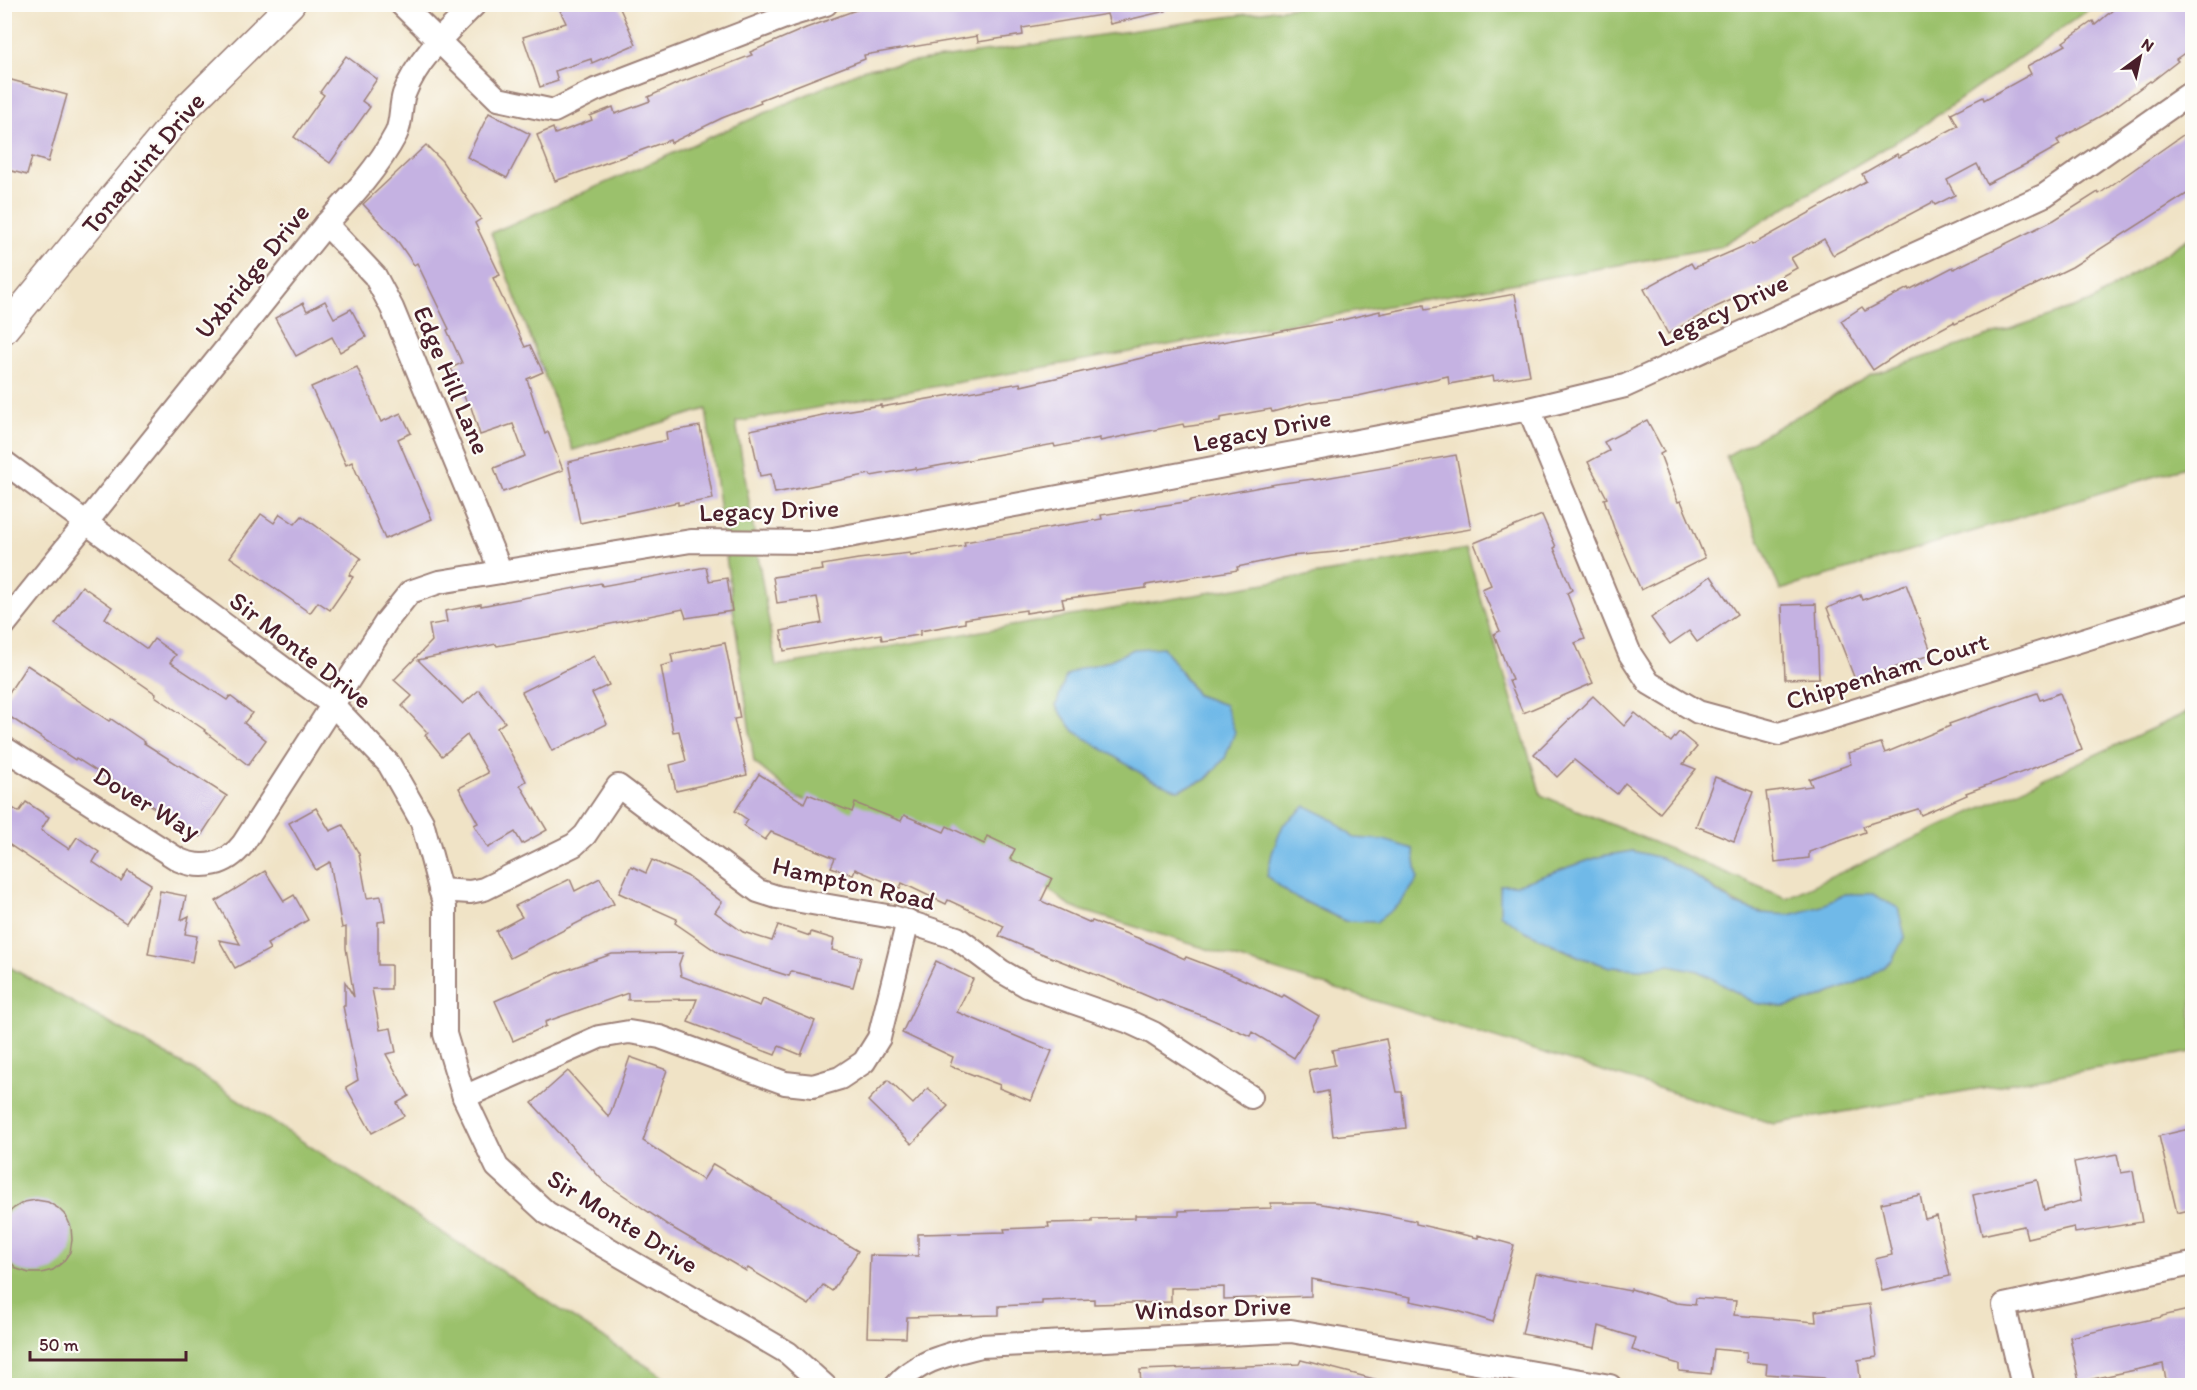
<svg xmlns="http://www.w3.org/2000/svg" width="2197" height="1390" font-family="Itim,sans-serif">
	<style>
		.green { fill: #9bc16c; stroke: #72704c; stroke-width: 1.5; fill-rule: evenodd }
		.water { fill: #70b9e8; stroke: #5d6c8a; stroke-width: 1.5 }
		.building { fill: #c5b2e2 }
		.lines { fill: none; stroke-linecap: round; stroke-linejoin: round }
		.minor-casing { stroke: #9d8178; stroke-width: 26 }
		.tertiary-casing { stroke: #9d8178; stroke-width: 30 }
		.minor { stroke: #fff; stroke-width: 22 }
		.tertiary { stroke: #fff; stroke-width: 27 }
		.labels { text-anchor: middle; dominant-baseline: central; stroke-width: 4.5; stroke-linejoin: round; paint-order: stroke }
		.street-label { font-size: 26px; fill: #4a1f2b; stroke: #fdfcf7 }
	</style>
	<rect width="100%" height="100%" fill="#fdfcf7"/>
	<filter id="ink" filterUnits="userSpaceOnUse"><feTurbulence type="fractalNoise" baseFrequency=".0167" numOctaves="2"/><feDisplacementMap in="SourceGraphic" scale="12" xChannelSelector="R" yChannelSelector="G"/><feConvolveMatrix kernelMatrix="1 2 1 2 8 2 1 2 1" color-interpolation-filters="sRGB"/></filter>
	<filter id="wash" filterUnits="userSpaceOnUse"><feTurbulence type="fractalNoise" baseFrequency=".008" numOctaves="4" result="noise"/><feDisplacementMap in="SourceGraphic" scale="24" xChannelSelector="R" yChannelSelector="G"/><feGaussianBlur stdDeviation="1.35" result="paint"/><feColorMatrix in="noise" values="0 0 0 0 0 0 0 0 0 0 0 0 0 0 0 0 0 1.4 0 .05"/><feComposite in="paint" operator="in"/></filter>
	<g filter="url(#wash)">
		<rect width="100%" height="100%" fill="#f0e3c6"/>
		<g class="green">
			<path d="M1309,5H2095L1922,126L1719,247L736,422L776,666L1466,549L1541,795L1786,898L2192,710V1052L1774,1124L1071,907L1007,856L797,798L754,762L706,409L573,450L491,233L865,69ZM1134,649L1181,671L1197,695L1225,705V758L1206,780L1178,790L1074,731L1056,706L1078,669L1106,662ZM1332,819L1354,838L1345,921L1291,895L1267,876ZM1633,851C1653,856 1670,861 1689,872C1722,893 1746,918 1789,915C1808,914 1828,903 1845,894L1868,978L1813,1000L1784,1007L1755,1003L1699,971L1670,965L1640,969L1610,967L1580,957L1553,945L1500,885H1516L1602,856Z"/>
			<path d="M2192,236V465L1780,590L1726,456L1871,375L2091,302Z"/>
			<path d="M4,964L193,1070L676,1385H5Z"/>
		</g>
		<g class="water">
			<path d="M1163,647L1197,695L1225,705L1235,732L1225,758L1205,780L1178,790L1150,779L1074,731L1056,706L1066,676L1078,669L1106,662L1134,649Z"/>
			<path d="M1306,806L1332,819L1354,838L1384,840L1413,849L1418,879L1401,903L1376,922L1345,921L1291,895L1267,876L1272,853L1283,825Z"/>
			<path d="M1633,851L1661,858L1687,871L1734,904L1761,913L1790,915L1819,907L1845,894H1873L1898,908L1905,936L1892,961L1868,978L1813,1000L1784,1007L1755,1003L1699,971L1670,965L1640,969L1610,967L1580,957L1525,931L1500,914V885H1516L1602,856Z"/>
		</g>
		<g id="blocks">
			<g class="building">
				<path d="M557,4H618L636,44L592,63L591,59L555,71L558,81L540,87L523,37L566,23Z"/>
				<path d="M875,4H1165L1166,11L1110,24L1107,14L1022,28L1023,35L978,42L977,36L864,55L865,59L760,100L761,103L722,118L671,143L670,140L555,181L537,135L553,128L555,134L592,120L590,116L613,107L615,114L650,101L648,97L676,84L752,55L750,52L806,28L859,9V7Z"/>
				<path d="M2120,4H2193V47L2176,59L2178,61L2151,82L2150,81L2106,113L2057,140L2060,145L2028,163L1987,184L1977,164L1947,180L1955,195L1935,205L1933,202L1833,255L1824,239L1791,258L1797,268L1773,281L1716,307L1668,334L1644,289L1691,263L1694,268L1751,243L1752,245L1866,181L1862,174L1897,154L1899,157L1958,126L1951,113L1983,97L1984,100L2031,74L2027,66L2066,45L2063,42L2093,21L2095,25Z"/>
				<path d="M346,56L377,79L362,101L370,107L330,163L294,137L324,95L320,92Z"/>
				<path d="M4,78L67,95L48,162L32,157L27,175L4,169Z"/>
				<path d="M489,113L530,134L507,178L467,157Z"/>
				<path d="M2193,128V190L2072,267L1955,324L1954,322L1911,345L1873,370L1841,321L1862,307L1865,311L1908,288L1909,290L1953,267L1954,269L2054,220L2098,192L2099,194Z"/>
				<path d="M426,145L442,161L481,219L475,223L500,275L493,278L525,347L530,345L543,372L527,379L545,434L548,432L563,470L503,492L494,468L525,456L513,424L480,435L470,404L468,405L451,368L462,363L447,330L449,329L417,263L414,265L399,243L363,204Z"/>
				<path d="M1515,294L1530,375L1494,381L1493,376L1449,384L1448,376L1358,396L1307,403L1272,412L1271,409L1220,418V422L1184,427L1183,424L1100,441V438L1055,447L1054,444L916,470V468L871,476L870,474L775,493L771,474L760,476L750,430L832,413L881,405V407L1020,383L1021,386L1172,351L1342,320L1380,311V314L1424,305L1425,310Z"/>
				<path d="M325,301L334,318L351,309L366,337L340,352L332,337L296,356L275,318L303,303L307,311Z"/>
				<path d="M357,367L381,422L401,413L411,433L398,439L432,519L385,539L352,462L346,465L311,387Z"/>
				<path d="M1647,420L1664,452L1660,454L1678,502L1681,501L1705,558L1641,590L1614,528L1604,499L1607,498L1588,462L1609,451L1604,442Z"/>
				<path d="M700,426L713,499L678,505V502L580,523L568,462L667,440L666,432Z"/>
				<path d="M1456,455L1471,529L1336,552L1290,556L1237,567L1238,570L1146,585V588L1062,599L1064,607L1026,613V610L965,619V623L920,631V635L882,640L881,634L784,651L781,631L822,623L817,597L777,603L773,577L823,570L822,565L858,559L910,553V555L965,546L964,542L1102,519L1101,515L1191,501V500L1276,484L1313,479L1314,480Z"/>
				<path d="M261,514L274,523L280,514L295,524L302,516L361,558L349,575L353,577L330,610L318,602L310,613L230,557Z"/>
				<path d="M1542,515L1556,547L1554,548L1572,590L1567,593L1585,639L1575,643L1593,683L1523,713L1509,681L1512,680L1494,634L1500,631L1482,589L1491,585L1474,543Z"/>
				<path d="M706,567L709,581L727,578L732,611L686,618L683,609L557,635L497,646L496,644L418,660L463,704L479,690L505,722L497,728L526,781L520,785L547,830L522,844L515,832L488,848L474,825L478,823L459,788L488,773L467,735L442,756L425,735L428,733L402,706L412,696L394,680L432,641L429,625L447,622L445,611L481,604V606L601,583L602,586Z"/>
				<path d="M1711,576L1737,614L1697,642L1689,631L1670,644L1651,618Z"/>
				<path d="M1906,584L1932,654L1856,682L1827,608L1860,595L1862,600Z"/>
				<path d="M82,586L112,607L105,618L119,629L147,649L154,639L176,655L170,662L227,700L230,696L252,713L244,723L266,740L248,765L204,731L205,730L155,696L156,694L55,624Z"/>
				<path d="M1816,604L1819,678L1785,679L1782,605Z"/>
				<path d="M725,643L740,718L734,719L747,775L676,791L670,765L686,761L679,731L673,732L661,666L673,663L671,654Z"/>
				<path d="M594,656L609,685L592,693L607,724L552,751L522,692Z"/>
				<path d="M27,665L62,688L61,689L109,721L111,719L145,742L144,743L227,796L200,837L76,758L75,760L4,713V700Z"/>
				<path d="M2037,693L2040,700L2060,693L2082,750L1966,793L1967,795L1921,815L1918,809L1863,826L1865,832L1809,852V858L1775,862L1766,792L1812,786L1809,779L1851,764L1848,753L1881,743L1885,753L1950,726L1949,724Z"/>
				<path d="M1593,696L1624,726L1635,713L1671,742L1679,732L1697,747L1683,764L1696,769L1660,813L1625,783L1617,794L1574,760L1557,777L1534,754Z"/>
				<path d="M759,774L804,803L808,794L852,812L855,803L901,821L904,815L944,832L947,826L984,844L987,836L1015,849L1010,859L1052,878L1041,901L1091,923L1092,921L1138,938L1185,959L1186,957L1233,975L1282,997L1284,995L1319,1016L1294,1058L1252,1032L1250,1036L1206,1017L1160,1000L1159,1001L1112,981L1020,945L999,936L1004,926L948,900L946,904L902,883L900,888L855,869L853,875L831,867L835,858L771,832L765,840L744,826L748,820L735,811Z"/>
				<path d="M1715,777L1753,792L1734,841L1696,826Z"/>
				<path d="M26,802L49,817L41,830L69,849L77,837L99,852L93,862L121,881L128,870L151,884L126,923L4,841V803L19,812Z"/>
				<path d="M316,808L330,831L343,825L359,854L367,898L381,896L385,921L378,922V965H391V989H372L380,1030L391,1028L396,1052L386,1054L409,1096L397,1103L404,1116L372,1133L346,1087L358,1080L343,1006H345V982L354,997L346,948V927L342,928L330,862L316,870L289,823Z"/>
				<path d="M652,860L687,876L722,902L715,912L743,932L772,941L778,925L810,936L811,932L834,939L832,950L861,957L853,987L791,971L789,976L720,954L675,923L677,919L619,893L631,866L646,873Z"/>
				<path d="M265,871L284,901L294,895L308,920L267,944L270,949L235,968L219,940L240,944L216,901Z"/>
				<path d="M600,878L614,904L510,958L496,931L522,917L515,906L570,879L575,891Z"/>
				<path d="M160,891L186,896L181,920L189,916L185,934L197,936L192,962L148,954Z"/>
				<path d="M683,953L679,964L681,976L760,1006L763,999L815,1021L801,1055L779,1046L775,1055L688,1022L697,999L628,1000V993L545,1022L546,1026L513,1041L495,1001L558,973L612,954Z"/>
				<path d="M936,961L973,979L957,1012L1052,1051L1031,1101L999,1088L1000,1085L950,1066L953,1057L902,1033Z"/>
				<path d="M1386,1039L1397,1092H1402L1406,1128L1333,1136L1328,1091L1314,1094L1309,1070L1335,1065L1332,1050Z"/>
				<path d="M630,1057L667,1070L643,1141L703,1180L713,1164L858,1251L832,1291L823,1285L809,1305L748,1268L746,1271L671,1227L604,1182L532,1103L568,1071L609,1117Z"/>
				<path d="M888,1080L913,1104L928,1088L948,1106L912,1144L868,1101Z"/>
				<path d="M2193,1128V1209L2177,1213L2159,1136Z"/>
				<path d="M2117,1154L2121,1173L2133,1171L2142,1222L2075,1233L2074,1227L2027,1238L2024,1226L1982,1235L1973,1195L2037,1180L2044,1210L2081,1201L2074,1162Z"/>
				<path d="M1920,1195L1925,1219L1937,1216L1950,1276L1882,1291L1875,1259L1892,1255L1881,1203Z"/>
				<path d="M36,1200L48,1202L58,1208L66,1216L71,1227L72,1240L70,1252L63,1262L53,1270L41,1273H29L17,1269L4,1255V1217L14,1208L24,1202Z"/>
				<path d="M1271,1203H1316L1382,1214L1416,1221V1224L1478,1238V1235L1514,1245L1493,1322L1458,1311L1410,1301L1411,1297L1311,1279V1296L1224,1299V1287L1171,1288V1302L1094,1304V1299L1042,1301V1304L999,1306V1315L907,1317L906,1338L867,1337L870,1255L918,1256V1234L1005,1232L1004,1229L1049,1227L1048,1223L1092,1222V1219L1135,1218V1215H1179V1211L1271,1208Z"/>
				<path d="M1536,1273L1630,1291L1631,1289L1677,1303L1695,1305L1696,1298L1736,1301L1734,1315L1816,1322L1815,1311L1870,1304L1877,1357L1858,1360L1861,1386H1825L1824,1378L1766,1374L1767,1364L1746,1362L1747,1352L1714,1349L1711,1374L1679,1371V1364L1632,1350L1636,1338L1599,1326L1595,1348L1522,1334Z"/>
				<path d="M2193,1309V1386H2167L2163,1364L2079,1382L2070,1337L2162,1317V1316Z"/>
				<path d="M1301,1360L1378,1380L1377,1386H1141L1140,1370L1299,1364Z"/>
			</g>
		</g>
	</g>
	<g filter="url(#ink)">
		<use href="#blocks" fill-opacity="0" stroke="#9d8178" stroke-width="1.5"/>
		<g class="lines">
			<defs>
				<g id="minor">
					<path d="M401,4L498,99L554,111L595,90L790,15L826,4"/>
					<path d="M326,224L375,276L392,308L501,572"/>
					<path d="M1529,409L1630,654L1649,683L1698,712L1779,734L2192,606"/>
					<path d="M4,462L333,705L389,764L422,822L445,907V1034L464,1097L497,1167L547,1213L788,1353L825,1386"/>
					<path d="M4,625L326,224C352,196 378,168 396,134C402,122 400,106 404,94C418,58 448,31 475,4"/>
					<path d="M4,748L179,860C203,870 227,865 243,844L386,622L410,592L439,582L691,541L817,542L1529,409L1625,386L2045,195L2192,92"/>
					<path d="M440,890L470,892L484,889L574,845L585,835L618,786L758,891L777,897L893,917L957,938L1001,971L1027,986L1127,1021L1153,1033L1251,1097"/>
					<path d="M464,1097L599,1037L629,1032L660,1037L785,1083L813,1086L840,1078L864,1062L879,1038L908,921"/>
					<path d="M896,1386C917,1360 950,1354 981,1346L1291,1331L1610,1386"/>
					<path d="M2023,1386L2004,1305L2192,1264"/>
				</g>
				<path id="tertiary" d="M4,330L186,108L291,4"/>
			</defs>
			<use href="#minor" class="minor-casing"/>
			<use href="#tertiary" class="tertiary-casing"/>
			<use href="#minor" class="minor"/>
			<use href="#tertiary" class="tertiary"/>
		</g>
	</g>
	<g class="labels">
		<g class="street-label">
			<text transform="translate(143 163) rotate(-50)">Tonaquint Drive</text>
			<text transform="translate(252 271) rotate(-51)">Uxbridge Drive</text>
			<text transform="translate(1723 310) rotate(-25)">Legacy Drive</text>
			<text transform="translate(452 380) rotate(67)">Edge Hill Lane</text>
			<text transform="translate(1262 430) rotate(-11)">Legacy Drive</text>
			<text transform="translate(769 510) rotate(-2)">Legacy Drive</text>
			<text transform="translate(301 650) rotate(38)">Sir Monte Drive</text>
			<text transform="translate(1887 671) rotate(-17)">Chippenham Court</text>
			<text transform="translate(147 803) rotate(31)">Dover Way</text>
			<text transform="translate(854 883) rotate(13)">Hampton Road</text>
			<text transform="translate(623 1221) rotate(32)">Sir Monte Drive</text>
			<text transform="translate(1213 1308) rotate(-2)">Windsor Drive</text>
		</g>
	</g>
	<rect width="2197" height="1390" fill="none" stroke="#fdfcf7" stroke-width="24"/>
	<g transform="translate(2140 57) rotate(33)" stroke="#fdfcf7" stroke-width="4.5" paint-order="stroke">
	<path d="M0-4.5L10 22L0 15L-10 22Z" fill="#4a1f2b"/>
	<text y="-9" font-size="16" font-weight="bold" text-anchor="middle" fill="#4a1f2b">N</text>
	</g>
	<path d="M30 1351v9h156v-9" fill="none" stroke="#4a1f2b" stroke-width="3"/>
	<text x="39" y="1351" font-size="18" fill="#4a1f2b" stroke="#fdfcf7" stroke-width="4.5" paint-order="stroke">50 m</text>
</svg>
